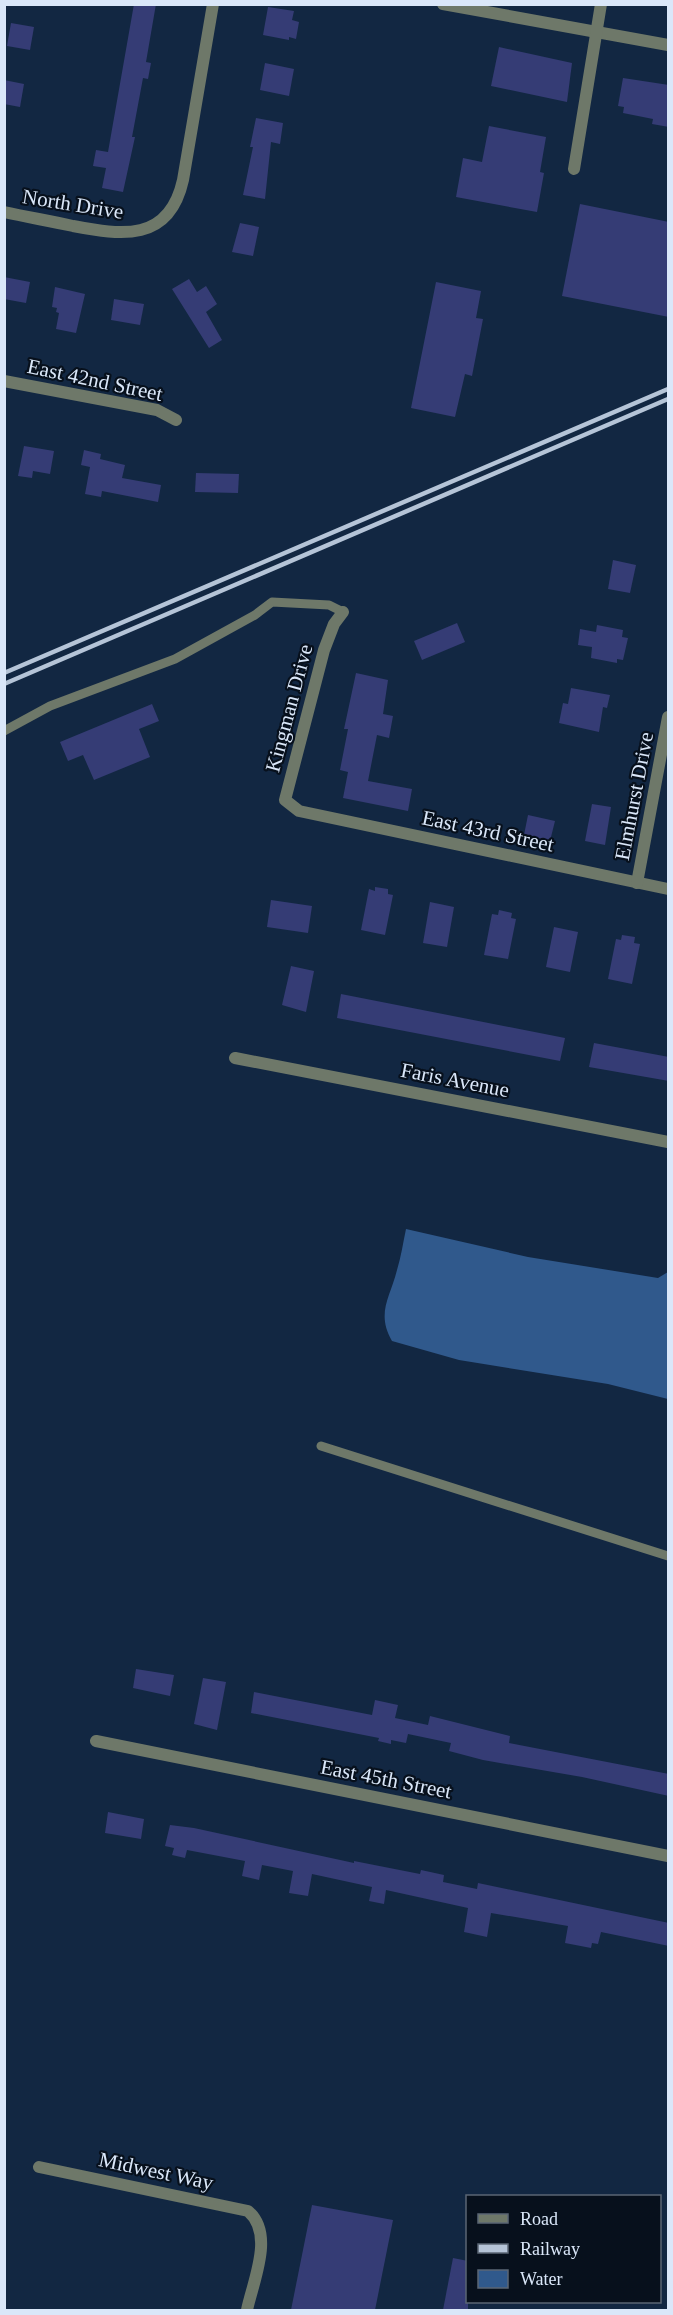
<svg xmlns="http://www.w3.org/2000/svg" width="673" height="2315" font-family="Georgia,serif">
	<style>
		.water { fill: #30598c }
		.building { fill: #353c75 }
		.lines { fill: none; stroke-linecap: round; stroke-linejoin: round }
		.lane { stroke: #6e7869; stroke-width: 9 }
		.street { stroke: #6e7869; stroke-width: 12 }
		.rail { stroke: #b5c4d7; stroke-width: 4.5 }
		.labels { text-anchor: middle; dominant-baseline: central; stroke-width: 4.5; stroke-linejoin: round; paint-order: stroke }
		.street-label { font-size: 21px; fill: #dae7f9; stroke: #07101c }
	</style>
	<rect width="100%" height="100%" fill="#122742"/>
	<path class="water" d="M406,1229L528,1257L658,1278L668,1272V1399L608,1384L459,1360L392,1341C376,1313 390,1298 397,1270C401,1257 403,1243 406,1229Z"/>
	<g class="building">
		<path d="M134,4H156L146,62L151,63L148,79L143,78L132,137H135L123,192L102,188L106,168L93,166L96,150L108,152Z"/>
		<path d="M268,7L294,11L292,20L299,22L296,39L289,37V40L263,35Z"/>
		<path d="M11,23L34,27L30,50L7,46Z"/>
		<path d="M499,47L572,63L567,102L491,86Z"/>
		<path d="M265,63L294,69L289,96L260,90Z"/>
		<path d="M623,78L669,85V127L652,124L653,119L623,113L624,107L618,106Z"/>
		<path d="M4,80L24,84L20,107L4,104Z"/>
		<path d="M256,118L283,123L280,144L271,142L265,199L243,195L253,147H250Z"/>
		<path d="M489,126L546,137L540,172L544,173L537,212L456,197L463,158L482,162Z"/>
		<path d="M580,204L669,222V317L562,296Z"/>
		<path d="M240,223L259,227L253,256L232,252Z"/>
		<path d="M4,277L30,282L26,303L4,299Z"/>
		<path d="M189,279L197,292L206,286L217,304L206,312L222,340L209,348L172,289Z"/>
		<path d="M436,282L481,291L476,318L483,319L472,376L465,374L455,417L411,408Z"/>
		<path d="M55,287L85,294L76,333L56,329L59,313L56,312L57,308L52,307Z"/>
		<path d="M114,299L144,304L140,325L111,320Z"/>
		<path d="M24,446L54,451L50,474L33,471L32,478L18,476Z"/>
		<path d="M84,450L101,454L100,459L125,465L122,478L161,485L158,502L102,491L101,497L85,494L90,467L81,465Z"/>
		<path d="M196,473L239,474L238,493L195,492Z"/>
		<path d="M613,560L636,565L630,593L608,589Z"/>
		<path d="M457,623L465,642L422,660L414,641Z"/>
		<path d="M597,625L623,630L622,637L628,638L623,660L617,659V663L591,658L592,647L578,645L580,629L596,632Z"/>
		<path d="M356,673L388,680L383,714L393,716L389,738L377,735L368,781L412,789L408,811L343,798L348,772L340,770L348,729H344Z"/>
		<path d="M571,688L610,695L607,708L603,707L599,732L559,723L563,703L568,704Z"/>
		<path d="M152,704L159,721L139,729L150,757L94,780L83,755L68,761L60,742Z"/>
		<path d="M592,804L611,807L605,845L585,841Z"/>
		<path d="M528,815L555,821L550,841L524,835Z"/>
		<path d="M375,887L388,889V894L393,895L385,935L361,930L369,889L375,891Z"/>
		<path d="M271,900L312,906L308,933L267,927Z"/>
		<path d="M430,902L454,907L447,947L423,943Z"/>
		<path d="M499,910L512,913L511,918L516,919L508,959L484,955L492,914L498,915Z"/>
		<path d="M554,927L578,932L570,972L546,967Z"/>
		<path d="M622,935L635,937L634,943L640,944L632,984L608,979L616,939L621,940Z"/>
		<path d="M291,966L314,971L306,1012L282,1005Z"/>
		<path d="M341,994L565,1038L560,1061L337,1018Z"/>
		<path d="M594,1043L669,1057V1081L589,1067Z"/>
		<path d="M136,1669L174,1675L170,1696L133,1688Z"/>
		<path d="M203,1678L226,1682L217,1730L194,1724Z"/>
		<path d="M254,1692L372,1715L375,1700L398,1705L395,1718L428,1725L430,1716L510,1736L509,1743L669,1774V1796L582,1777L483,1760L449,1751L451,1743L408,1734L406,1743L391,1740V1744L378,1741L379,1738L251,1713Z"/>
		<path d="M108,1812L144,1819L141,1839L105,1833Z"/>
		<path d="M170,1825L194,1828L354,1863V1861L420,1874L421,1870L444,1875L443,1882L477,1889L478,1883L669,1923V1946L601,1932L598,1944L592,1943L591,1948L565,1943L568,1926L491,1913L487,1937L464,1932L468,1908L386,1890L384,1904L369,1901L372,1887L312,1874L308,1896L289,1893L293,1871L262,1865L259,1880L242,1876L245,1861L187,1850L185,1858L172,1855L174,1848L165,1846Z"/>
		<path d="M312,2205L393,2220L375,2310H291Z"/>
		<path d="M453,2258L468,2261V2310H443Z"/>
	</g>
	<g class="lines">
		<g class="lane">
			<path d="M4,731L50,706L175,659L255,615L272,602L329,605L343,612"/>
			<path d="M321,1446L668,1556"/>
		</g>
		<g class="street">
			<path d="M443,4L668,45"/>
			<path d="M574,169L601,4"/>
			<path d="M4,212C27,217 50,221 73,226C121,235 169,243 183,180L213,4"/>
			<path d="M4,381L157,410L176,420"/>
			<path d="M343,612L334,624L324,650L285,800L299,811L668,889"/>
			<path d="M637,883L668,717"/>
			<path d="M235,1058L668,1142"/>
			<path d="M96,1741L668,1856"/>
			<path d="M39,2167L248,2211C275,2234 253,2281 247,2310"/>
		</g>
		<g class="rail">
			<path d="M4,673L668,389"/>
			<path d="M4,684L668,399"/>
		</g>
	</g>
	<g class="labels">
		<g class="street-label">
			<text transform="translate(73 204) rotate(9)">North Drive</text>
			<text transform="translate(95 380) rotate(12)">East 42nd Street</text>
			<text transform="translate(289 708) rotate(-75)">Kingman Drive</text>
			<text transform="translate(634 796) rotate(-79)">Elmhurst Drive</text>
			<text transform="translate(488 831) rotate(12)">East 43rd Street</text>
			<text transform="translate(455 1080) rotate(11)">Faris Avenue</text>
			<text transform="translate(386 1779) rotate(11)">East 45th Street</text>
			<text transform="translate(156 2171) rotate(12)">Midwest Way</text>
		</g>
	</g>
	<rect width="673" height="2315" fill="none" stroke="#dae7f9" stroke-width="12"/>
	<rect x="466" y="2195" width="195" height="108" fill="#07101c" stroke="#5b6674" stroke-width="1.5"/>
	<rect x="478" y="2214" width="30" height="9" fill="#6e7869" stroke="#5b6674" stroke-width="1.5"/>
	<text x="520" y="2225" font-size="18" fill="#dae7f9">Road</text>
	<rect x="478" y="2244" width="30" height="9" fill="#b5c4d7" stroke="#5b6674" stroke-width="1.5"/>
	<text x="520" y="2255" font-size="18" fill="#dae7f9">Railway</text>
	<rect x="478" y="2270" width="30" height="18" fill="#30598c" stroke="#5b6674" stroke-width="1.5"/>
	<text x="520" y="2285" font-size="18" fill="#dae7f9">Water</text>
</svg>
